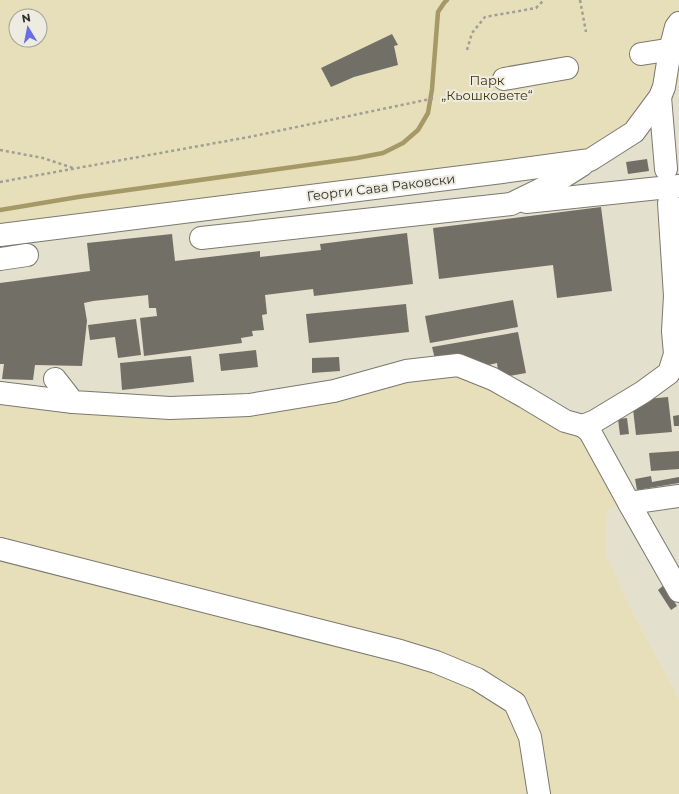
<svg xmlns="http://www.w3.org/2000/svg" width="679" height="794" font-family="Montserrat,sans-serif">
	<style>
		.built { fill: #e4e0ce }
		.green { fill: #e7dfba; fill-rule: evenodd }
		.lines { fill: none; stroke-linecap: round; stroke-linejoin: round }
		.stream { stroke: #a49967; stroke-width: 4.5 }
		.building { fill: #727066 }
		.minor-casing { stroke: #7b786e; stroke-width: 24 }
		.path { stroke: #a09e95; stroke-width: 2.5; stroke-dasharray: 3 3; stroke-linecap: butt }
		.minor { stroke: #fff; stroke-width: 22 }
		.labels { text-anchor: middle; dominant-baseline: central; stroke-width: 4; stroke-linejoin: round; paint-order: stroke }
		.park-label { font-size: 13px; fill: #3e350a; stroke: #eeece0 }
		.street-label { font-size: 13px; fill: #2f2f2a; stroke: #eeece0 }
	</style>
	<rect width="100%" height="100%" fill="#eeece0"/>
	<path class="built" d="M679,85V698L633,613L606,556L607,510L628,503L249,405L0,393V235Z"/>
	<g class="green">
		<path d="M0,0H679V85L664,88L590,160L0,235ZM16,16H40V40H16Z"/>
		<path d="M458,365L583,426L629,503L607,510L606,555L633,613L679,698V794H0V393L170,408Z"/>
	</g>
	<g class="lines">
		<path class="stream" d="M0,210L78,197L357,158L383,153L403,143L418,130L428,113L432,89L438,12L444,3L447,0"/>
	</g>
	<g class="building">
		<path d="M392,34L398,45L394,46L398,65L354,77L331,87L321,68Z"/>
		<path d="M647,159L649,171L628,174L626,162Z"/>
		<path d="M601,207L612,291L557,298L553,265L439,279L433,228Z"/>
		<path d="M407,233L413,284L314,296L313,289L265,295L267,314L262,315L264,330L252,331L253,336L241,338L242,343L144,356L140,318L157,316L156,308H149L148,295L93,301L84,303L87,321L82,366L35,365L33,380L2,379L4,364H0V283L90,271L87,243L172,234L175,261L260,251V257L321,250L320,244Z"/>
		<path d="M513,300L518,327L430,343L425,316Z"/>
		<path d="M406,304L409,332L309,343L306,314Z"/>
		<path d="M136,319L141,355L118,358L115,337L90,340L88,325Z"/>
		<path d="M518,332L526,373L499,378L497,363L480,367L435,359L432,347Z"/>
		<path d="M256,350L258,367L221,371L219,354Z"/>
		<path d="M191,356L194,382L122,390L120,363Z"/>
		<path d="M339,357L340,371L312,373V358Z"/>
		<path d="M668,397L672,432L636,435L633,409L647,399Z"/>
		<path d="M679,415V426H674L673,416Z"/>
		<path d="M627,418L629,434L620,435L618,419Z"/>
		<path d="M679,451V469L651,471L649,453Z"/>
		<path d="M651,476L652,482L679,477V483L637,490L635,479Z"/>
		<path d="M664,585L677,606L671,610L658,590Z"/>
	</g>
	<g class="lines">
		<defs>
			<g id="minor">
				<path d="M641,54L679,48"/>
				<path d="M504,79L567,68"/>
				<path d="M660,97L666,169"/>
				<path d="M526,202L679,186"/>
				<path d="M669,203L675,296L673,331L675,354L669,373L643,392L595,421L583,426L590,432L629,503L679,496"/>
				<path d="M0,235L502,172L590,160L634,132L660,97L664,87L670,50L676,27L679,23"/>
				<path d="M201,238L511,204L552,184L582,165"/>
				<path d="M0,259L27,255"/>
				<path d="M55,379L73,402L170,408L249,405L334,391L406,371L458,365L493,379L525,397L565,421L583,426"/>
				<path d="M0,393L73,402"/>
				<path d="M629,503L679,591"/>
				<path d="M0,549L400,651L436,662L477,679L515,703L530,737L539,794"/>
			</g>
		</defs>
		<use href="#minor" class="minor-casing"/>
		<g class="path">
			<path d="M580,0L586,32"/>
			<path d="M467,50L472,33L485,17L536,8L544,0"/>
			<path d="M0,150L43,158L73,168"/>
			<path d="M0,182L249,137L435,98"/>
		</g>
		<use href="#minor" class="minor"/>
	</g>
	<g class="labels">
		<g class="park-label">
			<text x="487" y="80">Парк<tspan x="487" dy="15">„Кьошковете“</tspan></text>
		</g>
		<g class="street-label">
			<text transform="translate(381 187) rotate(-7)">Георги Сава Раковски</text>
		</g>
	</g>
	<g transform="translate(28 28) rotate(350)"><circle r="19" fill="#eeece0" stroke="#a2a097"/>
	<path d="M0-3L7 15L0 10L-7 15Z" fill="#666fe8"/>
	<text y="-6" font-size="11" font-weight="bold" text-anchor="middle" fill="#2f2f2a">N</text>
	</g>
</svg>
